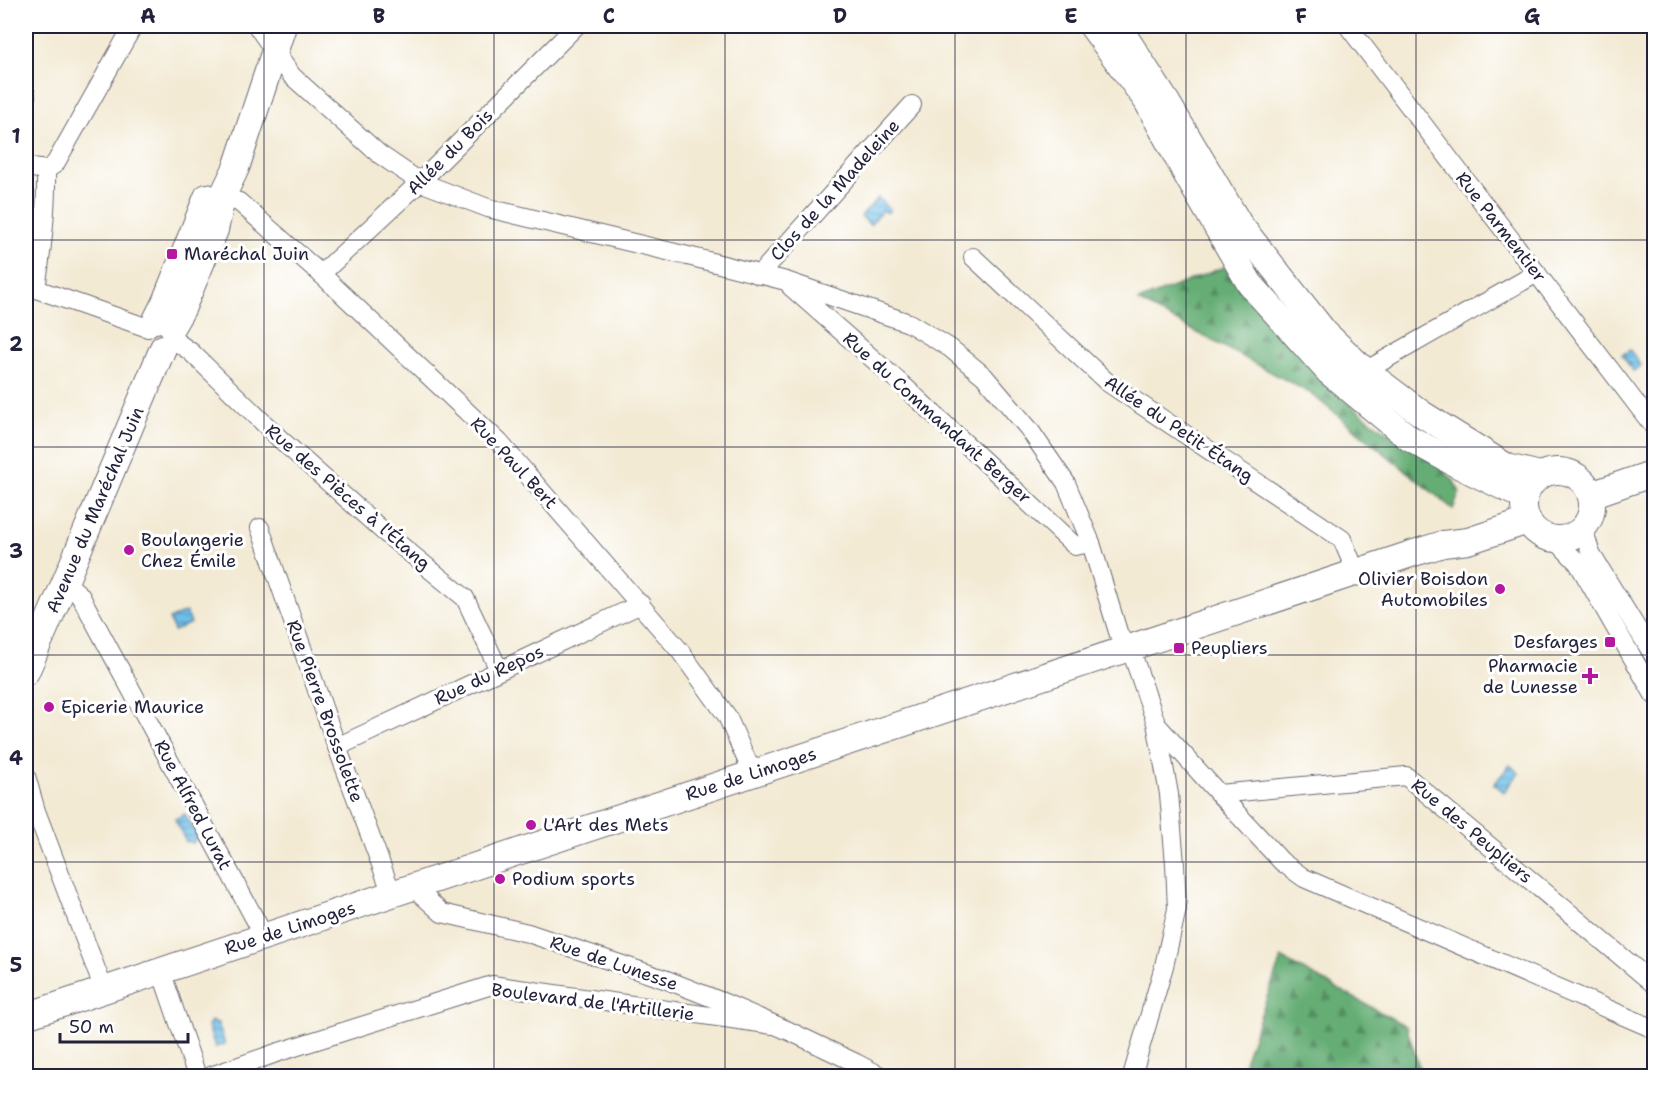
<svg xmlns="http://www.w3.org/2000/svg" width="1680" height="1102" font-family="'Shantell Sans',sans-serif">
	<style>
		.forest { fill: url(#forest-firs); stroke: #446858; stroke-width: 1.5 }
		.water { fill: url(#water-rules); stroke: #487192; stroke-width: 1.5 }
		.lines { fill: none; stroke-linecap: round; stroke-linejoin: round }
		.minor-casing { stroke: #6b6871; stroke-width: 20 }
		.secondary-casing { stroke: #6b6871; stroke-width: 28 }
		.minor { stroke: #fff; stroke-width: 18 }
		.secondary { stroke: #fff; stroke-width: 26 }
		.grid { fill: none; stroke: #22223b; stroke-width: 1.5; stroke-opacity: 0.55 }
		.poi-dot { fill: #b5179e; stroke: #fff; stroke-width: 2 }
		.labels { text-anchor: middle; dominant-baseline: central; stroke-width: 6; stroke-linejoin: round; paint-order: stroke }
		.street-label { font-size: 18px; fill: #22223b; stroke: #fff }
		.poi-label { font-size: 18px; fill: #22223b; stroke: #fff; text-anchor: start }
		.neatline { fill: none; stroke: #22223b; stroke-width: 2 }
		.grid-label { font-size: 20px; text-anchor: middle; font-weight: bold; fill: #22223b }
	</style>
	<defs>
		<pattern id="forest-firs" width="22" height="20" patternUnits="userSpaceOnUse" patternTransform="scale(1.5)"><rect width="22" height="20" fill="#65ad74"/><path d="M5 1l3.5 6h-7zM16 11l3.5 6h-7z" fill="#538c60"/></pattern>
		<pattern id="water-rules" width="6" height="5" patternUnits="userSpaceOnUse" patternTransform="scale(1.5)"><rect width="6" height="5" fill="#6ec0e9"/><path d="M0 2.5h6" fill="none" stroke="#5a9cbe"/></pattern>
	</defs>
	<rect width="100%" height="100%" fill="#fff"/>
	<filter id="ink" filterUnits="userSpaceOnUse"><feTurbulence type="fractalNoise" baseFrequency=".0167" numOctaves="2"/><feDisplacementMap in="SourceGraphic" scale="12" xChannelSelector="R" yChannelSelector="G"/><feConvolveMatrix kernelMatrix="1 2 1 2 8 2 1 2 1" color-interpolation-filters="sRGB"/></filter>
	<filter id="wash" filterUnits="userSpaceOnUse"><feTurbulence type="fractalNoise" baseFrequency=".008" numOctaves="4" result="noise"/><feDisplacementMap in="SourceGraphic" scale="24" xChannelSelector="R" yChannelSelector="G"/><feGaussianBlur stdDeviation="1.35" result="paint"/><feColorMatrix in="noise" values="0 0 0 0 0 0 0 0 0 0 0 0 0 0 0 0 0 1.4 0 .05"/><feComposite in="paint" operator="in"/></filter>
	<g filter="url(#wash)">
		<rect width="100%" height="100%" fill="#f3ead4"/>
		<g class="forest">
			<path d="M1224,267L1324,384L1374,423L1436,463L1453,480L1460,492L1453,509L1310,393L1138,301Z"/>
			<path d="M1281,958L1406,1026L1421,1073L1417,1076H1239Z"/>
		</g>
		<g class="water">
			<path d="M878,198L890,209L887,213L883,210L870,225L861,216Z"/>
			<path d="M1630,350L1641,366L1633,371L1622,355Z"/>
			<path d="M186,612L191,623L174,631L169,619Z"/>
			<path d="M1510,765L1519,773L1504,792L1494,784Z"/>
			<path d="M185,814L197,836L193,843L188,841L186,842L175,819Z"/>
			<path d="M211,1021L218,1023L225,1044L215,1047L208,1026Z"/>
		</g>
	</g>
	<g filter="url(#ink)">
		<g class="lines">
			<defs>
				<g id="minor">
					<path d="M257,26L292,76L379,154L420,182L488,208L696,258L786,281L909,323L950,348L984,376L1029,429L1066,483L1091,543L1119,635L1132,653L1156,723L1169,794L1175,864L1177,909L1164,966L1132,1076"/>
					<path d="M1348,26L1654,427"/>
					<path d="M26,94V105"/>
					<path d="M26,167L46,170L55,164L133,26"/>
					<path d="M224,198L239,202L321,274L499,442L680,651L727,716L753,774"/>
					<path d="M973,257L1107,382L1342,539L1356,572"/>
					<path d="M321,274L420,182L576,26"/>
					<path d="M759,275L912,105"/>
					<path d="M791,287L906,388L1075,546L1091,543"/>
					<path d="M26,289H36L148,328"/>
					<path d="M36,289C42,250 47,210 46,170"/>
					<path d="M174,340L191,352L280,439L383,531L465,598L499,670"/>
					<path d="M1365,371L1537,273"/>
					<path d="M260,528L337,747L392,894"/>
					<path d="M1583,528L1591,554L1654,656"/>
					<path d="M1555,539L1578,563L1654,695"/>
					<path d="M64,585L72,588L80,595L264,936"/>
					<path d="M1157,725L1219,794L1282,862L1304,878L1654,1029"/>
					<path d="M337,747L641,604"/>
					<path d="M26,776L36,811L104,990"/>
					<path d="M1219,794L1406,776L1654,984"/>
					<path d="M413,887L442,913L528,933L667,980L720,1001L789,1031L856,1063L881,1076"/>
					<path d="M161,971L197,1076"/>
					<path d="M211,1076L279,1052L492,985L773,1025"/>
				</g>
				<g id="secondary">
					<path d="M1092,26L1147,101L1189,179L1250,284L1329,372L1409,438L1458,465L1524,497"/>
					<path d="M1118,26L1166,101L1239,224L1325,333L1365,371L1422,414L1507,467L1540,475"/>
					<path d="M224,193L236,168L283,26"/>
					<path d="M156,320L165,302L207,197"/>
					<path d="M172,326L182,309L215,230L221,203"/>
					<circle cx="1558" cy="505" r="34"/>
					<path d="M1591,495L1654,473"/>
					<path d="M26,672L60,594L163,348"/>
					<path d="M26,1016L1414,553L1443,544L1468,541L1528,521"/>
				</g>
			</defs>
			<use href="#minor" class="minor-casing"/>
			<use href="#secondary" class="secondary-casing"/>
			<use href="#minor" class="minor"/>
			<use href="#secondary" class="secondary"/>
		</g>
	</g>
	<path class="grid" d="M264,26V1076M494,26V1076M725,26V1076M955,26V1076M1186,26V1076M1416,26V1076M26,240H1654M26,447H1654M26,655H1654M26,862H1654"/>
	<g class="poi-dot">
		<rect x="166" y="248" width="12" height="12" rx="3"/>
		<circle cx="129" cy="550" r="6"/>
		<circle cx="1500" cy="589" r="6"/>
		<rect x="1604" y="636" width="12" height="12" rx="3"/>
		<rect x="1173" y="642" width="12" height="12" rx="3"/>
		<path d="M1587 667h6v6h6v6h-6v6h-6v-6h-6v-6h6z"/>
		<circle cx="49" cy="707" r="6"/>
		<circle cx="531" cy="825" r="6"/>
		<circle cx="500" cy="879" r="6"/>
	</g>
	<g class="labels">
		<g class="street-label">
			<text transform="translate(450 152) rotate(-45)">Allée du Bois</text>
			<text transform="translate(835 190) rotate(-48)">Clos de la Madeleine</text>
			<text transform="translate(1501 227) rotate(52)">Rue Parmentier</text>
			<text transform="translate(937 418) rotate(42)">Rue du Commandant Berger</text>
			<text transform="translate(1179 429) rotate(34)">Allée du Petit Étang</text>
			<text transform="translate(514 463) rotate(47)">Rue Paul Bert</text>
			<text transform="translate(348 497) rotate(41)">Rue des Pièces à l'Étang</text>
			<text transform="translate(95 510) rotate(-67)">Avenue du Maréchal Juin</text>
			<text transform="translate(489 675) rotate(-25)">Rue du Repos</text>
			<text transform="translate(325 711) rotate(70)">Rue Pierre Brossolette</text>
			<text transform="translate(751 774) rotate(-18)">Rue de Limoges</text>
			<text transform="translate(193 805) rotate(62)">Rue Alfred Lurat</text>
			<text transform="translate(1472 831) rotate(40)">Rue des Peupliers</text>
			<text transform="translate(290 928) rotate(-18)">Rue de Limoges</text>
			<text transform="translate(614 963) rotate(19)">Rue de Lunesse</text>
			<text transform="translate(593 1002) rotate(7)">Boulevard de l'Artillerie</text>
		</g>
		<g class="poi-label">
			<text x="184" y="254">Maréchal Juin</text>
			<text x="141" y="540">Boulangerie<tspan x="141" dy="21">Chez Émile</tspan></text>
			<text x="1488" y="579" text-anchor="end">Olivier Boisdon<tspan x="1488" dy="21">Automobiles</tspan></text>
			<text x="1598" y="642" text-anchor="end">Desfarges</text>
			<text x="1191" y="648">Peupliers</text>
			<text x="1578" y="666" text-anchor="end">Pharmacie<tspan x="1578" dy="21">de Lunesse</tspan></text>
			<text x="61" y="707">Epicerie Maurice</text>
			<text x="543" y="825">L'Art des Mets</text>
			<text x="512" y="879">Podium sports</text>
		</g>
	</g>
	<rect width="1680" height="1102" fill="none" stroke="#fff" stroke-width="66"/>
	<path d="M60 1033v9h128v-9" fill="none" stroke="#22223b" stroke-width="3"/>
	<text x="69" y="1033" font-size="18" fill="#22223b" stroke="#ffffff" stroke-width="4.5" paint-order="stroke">50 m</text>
	<rect x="33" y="33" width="1614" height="1036" class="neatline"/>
	<g class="grid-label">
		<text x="148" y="23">A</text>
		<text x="379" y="23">B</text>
		<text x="609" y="23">C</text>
		<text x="840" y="23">D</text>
		<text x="1071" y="23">E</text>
		<text x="1301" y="23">F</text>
		<text x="1532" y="23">G</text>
		<text x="16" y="143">1</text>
		<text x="16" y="351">2</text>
		<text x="16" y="558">3</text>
		<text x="16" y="765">4</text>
		<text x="16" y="972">5</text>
	</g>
</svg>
